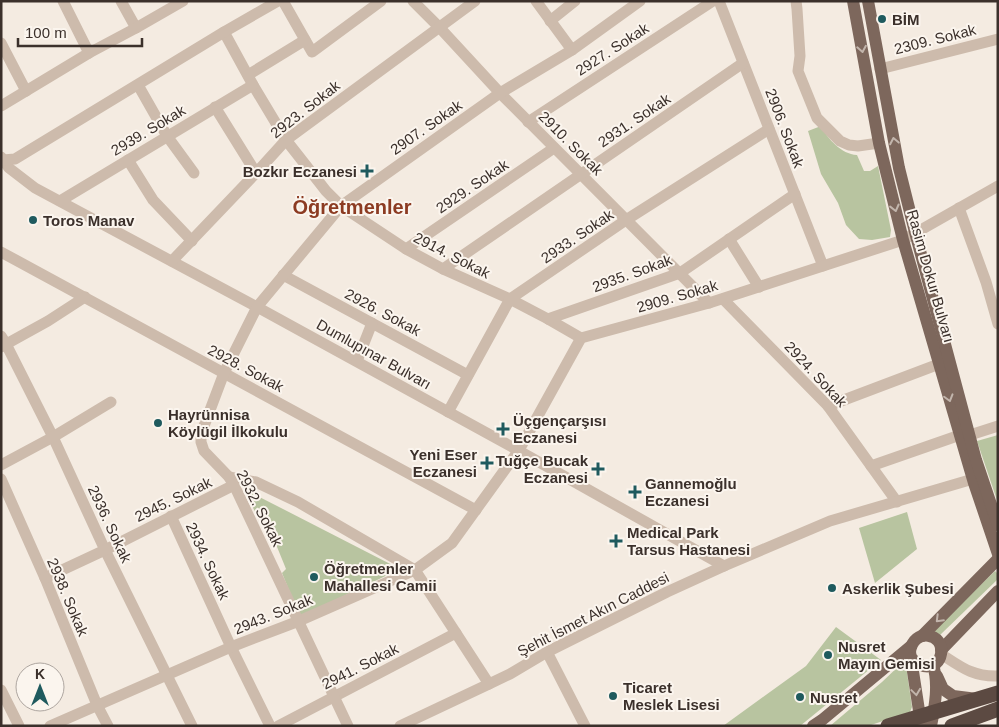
<svg xmlns="http://www.w3.org/2000/svg" width="999" height="727" font-family="Arial,sans-serif">
	<style>
		.green { fill: #b8c4a0 }
		.lines { fill: none; stroke-linecap: round; stroke-linejoin: round }
		.minor { stroke: #cdbbac; stroke-width: 11 }
		.major { stroke: #7d675c; stroke-width: 12 }
		.highway { stroke: #5c4a42; stroke-width: 15 }
		.oneway { stroke: #c2b5ac }
		.poi-dot { fill: #1f5a5e; stroke: #fbf5ee; stroke-width: 2 }
		.labels { text-anchor: middle; dominant-baseline: central; stroke-width: 4; stroke-linejoin: round; paint-order: stroke }
		.poi-label { font-size: 15px; font-weight: bold; fill: #3b302b; stroke: #fbf5ee; text-anchor: start }
		.street-label { font-size: 15px; fill: #3b302b; stroke: #fbf5ee }
		.district-label { font-size: 20px; font-weight: bold; fill: #8c3b22; stroke: #fbf5ee }
	</style>
	<rect width="100%" height="100%" fill="#f4ebe1"/>
	<g class="green">
		<path d="M821,126C828,139 841,154 857,155L864,171H870L878,166L891,230L890,237L872,240L859,239L846,225L838,203L821,174L808,131Z"/>
		<path d="M998,435V503L977,441Z"/>
		<path d="M244,489L400,569L300,617L282,573L286,569L284,564L264,515L258,518Z"/>
		<path d="M907,512L917,549L875,583L859,528Z"/>
		<path d="M995,571L998,574V579L940,635L933,631Z"/>
		<path d="M836,627L881,660L800,726H723L806,666Z"/>
		<path d="M902,663H905L906,666L912,707L910,712L868,726H830L882,682Z"/>
	</g>
	<g class="lines">
		<g class="minor">
			<path d="M63,1L89,53"/>
			<path d="M121,1L136,28"/>
			<path d="M283,1L312,52L381,1"/>
			<path d="M413,1L440,28L500,93L709,303"/>
			<path d="M536,1L572,50"/>
			<path d="M719,1L823,266"/>
			<path d="M796,1L797,9L800,56L798,71L817,118L840,141L849,145L858,146L879,143"/>
			<path d="M550,21L575,1"/>
			<path d="M224,32L253,85L286,140L326,191L341,206L406,249L443,269L510,299L548,319L581,338"/>
			<path d="M1,43L26,91"/>
			<path d="M880,69L998,39"/>
			<path d="M248,75L305,40"/>
			<path d="M138,85L167,136L194,173"/>
			<path d="M1,106L89,53L136,28L183,1"/>
			<path d="M215,107L256,173"/>
			<path d="M528,122L713,1"/>
			<path d="M1,157L9,168L35,188L257,307L514,448L724,566"/>
			<path d="M3,160L15,159L224,32L278,1"/>
			<path d="M128,160L153,200L192,241"/>
			<path d="M60,201L253,85"/>
			<path d="M959,208L986,282L998,324"/>
			<path d="M729,239L759,287"/>
			<path d="M406,249L554,148"/>
			<path d="M1,252L476,510"/>
			<path d="M172,261L256,173L286,140L475,1"/>
			<path d="M443,269L743,63"/>
			<path d="M283,275L468,375"/>
			<path d="M723,299L828,406L897,502"/>
			<path d="M548,319L680,273L795,194"/>
			<path d="M1,336L6,344L53,437L105,550L192,726"/>
			<path d="M1,347L48,321L85,297"/>
			<path d="M357,361L372,323"/>
			<path d="M828,406L939,364"/>
			<path d="M448,412L510,299L626,220L769,129"/>
			<path d="M970,435L998,426"/>
			<path d="M1,465L53,437L111,402"/>
			<path d="M871,466L960,435"/>
			<path d="M229,477L256,482L298,502L415,570L489,684"/>
			<path d="M1,479L45,578L97,705L108,726"/>
			<path d="M171,516L231,647L270,726"/>
			<path d="M45,578L105,550L234,485"/>
			<path d="M547,652L585,726"/>
			<path d="M941,654C961,667 973,677 998,676"/>
			<path d="M1,690L19,726"/>
			<path d="M50,726L231,647L299,621L415,570L452,543L519,450L581,338L709,303L903,240L998,186"/>
			<path d="M278,726L456,633"/>
			<path d="M348,726L234,485L229,477L204,451L201,442V434L224,373L257,307L341,206L500,93L572,50L640,1"/>
			<path d="M400,726L489,684L510,674L547,652L667,592L724,566L830,521L973,479"/>
		</g>
		<g class="major">
			<path d="M853,1L879,143L903,240L974,483L998,554"/>
			<path d="M868,1L899,168L915,232L976,460L998,525"/>
			<path d="M922,636L998,559"/>
			<path d="M941,650L998,591"/>
			<path d="M911,657C919,669 938,671 941,654C945,633 913,627 910,652L920,717L925,726"/>
			<path d="M937,676L943,689L953,696L977,699"/>
			<path d="M813,726L822,720L911,646"/>
			<path d="M931,726C935,706 939,684 933,665"/>
		</g>
		<g class="highway">
			<path d="M888,726L998,693"/>
			<path d="M952,726L998,709"/>
		</g>
	</g>
	<defs><path id="oneway-chevron" d="M-2-3.5L2.5 0L-2 3.5" fill="none" stroke-width="1.6" stroke-linecap="round" stroke-linejoin="round" transform="scale(1.25)"/></defs>
	<g class="oneway">
		<use href="#oneway-chevron" transform="translate(862 49) rotate(80)"/>
		<use href="#oneway-chevron" transform="translate(894 141) rotate(-101)"/>
		<use href="#oneway-chevron" transform="translate(895 208) rotate(76)"/>
		<use href="#oneway-chevron" transform="translate(949 398) rotate(74)"/>
		<use href="#oneway-chevron" transform="translate(939 619) rotate(135)"/>
		<use href="#oneway-chevron" transform="translate(916 692) rotate(82)"/>
	</g>
	<g class="poi-dot">
		<circle cx="882" cy="19" r="5"/>
		<path d="M364.5 163.5h5v5h5v5h-5v5h-5v-5h-5v-5h5z"/>
		<circle cx="33" cy="220" r="5"/>
		<circle cx="158" cy="423" r="5"/>
		<path d="M500.5 421.5h5v5h5v5h-5v5h-5v-5h-5v-5h5z"/>
		<path d="M484.5 455.5h5v5h5v5h-5v5h-5v-5h-5v-5h5z"/>
		<path d="M595.5 461.5h5v5h5v5h-5v5h-5v-5h-5v-5h5z"/>
		<path d="M632.5 484.5h5v5h5v5h-5v5h-5v-5h-5v-5h5z"/>
		<path d="M613.5 533.5h5v5h5v5h-5v5h-5v-5h-5v-5h5z"/>
		<circle cx="314" cy="577" r="5"/>
		<circle cx="832" cy="588" r="5"/>
		<circle cx="828" cy="655" r="5"/>
		<circle cx="613" cy="696" r="5"/>
		<circle cx="800" cy="697" r="5"/>
	</g>
	<g class="labels">
		<g class="poi-label">
			<text x="892" y="19">BİM</text>
			<text x="357" y="171" text-anchor="end">Bozkır Eczanesi</text>
			<text x="43" y="220">Toros Manav</text>
			<text x="168" y="414">Hayrünnisa<tspan x="168" dy="17">Köylügil İlkokulu</tspan></text>
			<text x="513" y="420">Üçgençarşısı<tspan x="513" dy="17">Eczanesi</tspan></text>
			<text x="477" y="454" text-anchor="end">Yeni Eser<tspan x="477" dy="17">Eczanesi</tspan></text>
			<text x="588" y="460" text-anchor="end">Tuğçe Bucak<tspan x="588" dy="17">Eczanesi</tspan></text>
			<text x="645" y="483">Gannemoğlu<tspan x="645" dy="17">Eczanesi</tspan></text>
			<text x="627" y="532">Medical Park<tspan x="627" dy="17">Tarsus Hastanesi</tspan></text>
			<text x="324" y="568">Öğretmenler<tspan x="324" dy="17">Mahallesi Camii</tspan></text>
			<text x="842" y="588">Askerlik Şubesi</text>
			<text x="838" y="646">Nusret<tspan x="838" dy="17">Mayın Gemisi</tspan></text>
			<text x="623" y="687">Ticaret<tspan x="623" dy="17">Meslek Lisesi</tspan></text>
			<text x="810" y="697">Nusret</text>
		</g>
		<g class="street-label">
			<text transform="translate(935 39) rotate(-14)">2309. Sokak</text>
			<text transform="translate(612 49) rotate(-33)">2927. Sokak</text>
			<text transform="translate(305 109) rotate(-38)">2923. Sokak</text>
			<text transform="translate(634 120) rotate(-34)">2931. Sokak</text>
			<text transform="translate(426 127) rotate(-35)">2907. Sokak</text>
			<text transform="translate(785 128) rotate(69)">2906. Sokak</text>
			<text transform="translate(148 130) rotate(-31)">2939. Sokak</text>
			<text transform="translate(571 143) rotate(45)">2910. Sokak</text>
			<text transform="translate(472 186) rotate(-34)">2929. Sokak</text>
			<text transform="translate(577 236) rotate(-34)">2933. Sokak</text>
			<text transform="translate(452 255) rotate(27)">2914. Sokak</text>
			<text transform="translate(632 273) rotate(-20)">2935. Sokak</text>
			<text transform="translate(931 276) rotate(74)">Rasim Dokur Bulvarı</text>
			<text transform="translate(677 296) rotate(-16)">2909. Sokak</text>
			<text transform="translate(383 312) rotate(28)">2926. Sokak</text>
			<text transform="translate(374 354) rotate(29)">Dumlupınar Bulvarı</text>
			<text transform="translate(246 368) rotate(28)">2928. Sokak</text>
			<text transform="translate(816 374) rotate(47)">2924. Sokak</text>
			<text transform="translate(173 499) rotate(-26)">2945. Sokak</text>
			<text transform="translate(260 508) rotate(63)">2932. Sokak</text>
			<text transform="translate(110 524) rotate(65)">2936. Sokak</text>
			<text transform="translate(208 561) rotate(65)">2934. Sokak</text>
			<text transform="translate(68 597) rotate(67)">2938. Sokak</text>
			<text transform="translate(273 614) rotate(-22)">2943. Sokak</text>
			<text transform="translate(593 614) rotate(-27)">Şehit İsmet Akın Caddesi</text>
			<text transform="translate(360 666) rotate(-27)">2941. Sokak</text>
		</g>
		<g class="district-label">
			<text x="352" y="207">Öğretmenler</text>
		</g>
	</g>
	<rect width="999" height="727" fill="none" stroke="#3b302b" stroke-width="5"/>
	<g transform="translate(40 687)"><circle r="24" fill="#fbf5ee" stroke="#aea6a0"/>
	<path d="M0-4L9 19L0 12L-9 19Z" fill="#1f5a5e"/>
	<text y="-8" font-size="14" font-weight="bold" text-anchor="middle" fill="#3b302b">K</text>
	</g>
	<path d="M18 38v8h124v-8" fill="none" stroke="#3b302b" stroke-width="2.5"/>
	<text x="25" y="38" font-size="15" fill="#3b302b" stroke="#fbf5ee" stroke-width="4" paint-order="stroke">100 m</text>
</svg>
